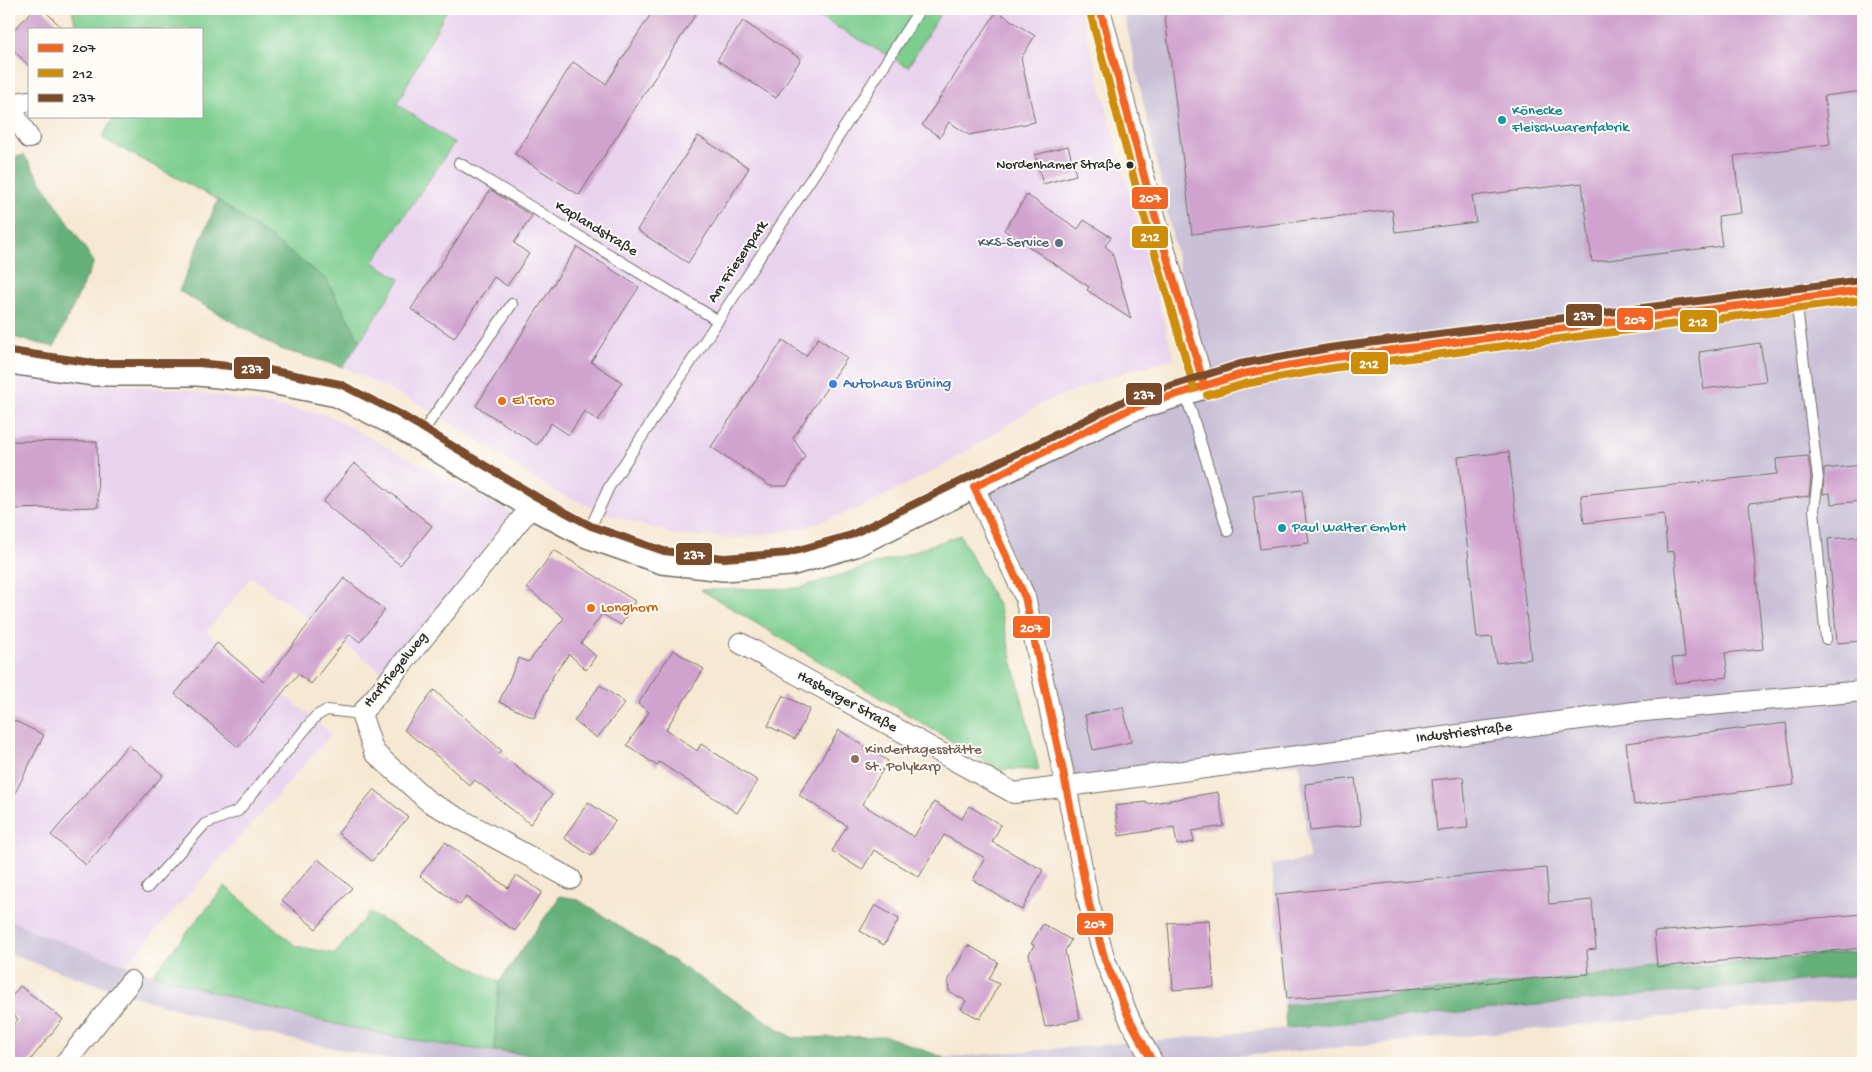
<svg xmlns="http://www.w3.org/2000/svg" width="1872" height="1072" font-family="'Gochi Hand',sans-serif">
	<style>
		.built { fill: #e8d2ee }
		.industrial { fill: #c9bfd7 }
		.green { fill: #7ccd8e; stroke: #547c5c }
		.forest { fill: #65b079; stroke: #486e52 }
		.building { fill: #d0a3cf }
		.lines { fill: none; stroke-linecap: round; stroke-linejoin: round }
		.service-casing { stroke: #726d65; stroke-width: 12 }
		.minor-casing { stroke: #726d65; stroke-width: 22 }
		.tertiary-casing { stroke: #726d65; stroke-width: 28 }
		.service { stroke: #fff; stroke-width: 10 }
		.minor { stroke: #fff; stroke-width: 20 }
		.tertiary { stroke: #fff; stroke-width: 25 }
		.bus-1-casing { stroke: #fdfcf7; stroke-width: 11 }
		.bus-2-casing { stroke: #fdfcf7; stroke-width: 11 }
		.bus-3-casing { stroke: #fdfcf7; stroke-width: 11 }
		.bus-1 { stroke: #f26522; stroke-width: 8 }
		.bus-2 { stroke: #ce8d09; stroke-width: 8 }
		.bus-3 { stroke: #7a4b2a; stroke-width: 8 }
		.culture-dot { fill: #0f9aa8; stroke: #fdfcf7; stroke-width: 2 }
		.bus-dot { fill: #2b2b2b; stroke: #fdfcf7; stroke-width: 2 }
		.service-dot { fill: #5c6f8a; stroke: #fdfcf7; stroke-width: 2 }
		.shop-dot { fill: #3f7fe0; stroke: #fdfcf7; stroke-width: 2 }
		.food-dot { fill: #e8710a; stroke: #fdfcf7; stroke-width: 2 }
		.education-dot { fill: #8d6e63; stroke: #fdfcf7; stroke-width: 2 }
		.labels { text-anchor: middle; dominant-baseline: central; stroke-width: 4; stroke-linejoin: round; paint-order: stroke }
		.bus-label { font-size: 14px; fill: #2b2b2b; stroke: #fdfcf7; text-anchor: end }
		.culture-label { font-size: 15px; fill: #0d838f; stroke: #fdfcf7; text-anchor: start }
		.street-label { font-size: 15px; fill: #2b2b2b; stroke: #fdfcf7 }
		.service-label { font-size: 15px; fill: #4e5e75; stroke: #fdfcf7; text-anchor: end }
		.shop-label { font-size: 15px; fill: #366cbe; stroke: #fdfcf7; text-anchor: start }
		.food-label { font-size: 15px; fill: #c56008; stroke: #fdfcf7; text-anchor: start }
		.education-label { font-size: 15px; fill: #785e54; stroke: #fdfcf7; text-anchor: start }
		.line-badge { stroke: #fdfcf7; stroke-width: 2 }
		.badge-label { font-size: 14px; text-anchor: middle; font-weight: bold; fill: #fff }
	</style>
	<rect width="100%" height="100%" fill="#fdfcf7"/>
	<filter id="ink" filterUnits="userSpaceOnUse"><feTurbulence type="fractalNoise" baseFrequency=".02" numOctaves="2"/><feDisplacementMap in="SourceGraphic" scale="10" xChannelSelector="R" yChannelSelector="G"/><feConvolveMatrix kernelMatrix="1 2 1 2 8 2 1 2 1" color-interpolation-filters="sRGB"/></filter>
	<filter id="wash" filterUnits="userSpaceOnUse"><feTurbulence type="fractalNoise" baseFrequency=".0096" numOctaves="4" result="noise"/><feDisplacementMap in="SourceGraphic" scale="20" xChannelSelector="R" yChannelSelector="G"/><feGaussianBlur stdDeviation="1.12" result="paint"/><feColorMatrix in="noise" values="0 0 0 0 0 0 0 0 0 0 0 0 0 0 0 0 0 1.4 0 .05"/><feComposite in="paint" operator="in"/></filter>
	<g filter="url(#wash)">
		<rect width="100%" height="100%" fill="#f6e8d2"/>
		<g class="built">
			<path d="M447,9H805L907,67L943,9H1080L1174,359L1123,372L1040,404L950,462L865,506L803,528L738,538L676,535L616,517L555,492L431,410L343,367L400,279L373,262L454,143L397,104Z"/>
			<path d="M9,375L185,390L327,415L512,513L387,675L251,577L207,632L332,734L126,964L37,933L9,919Z"/>
		</g>
		<g class="industrial">
			<path d="M1123,9H1863V951L1284,1005L1271,865L1309,859L1299,763L1074,790L1024,579L974,481L1204,381Z"/>
			<path d="M9,919L37,933L153,974L311,1019L450,1046L618,1063H406L242,1029L108,988L23,959L9,952Z"/>
			<path d="M1863,975V999L1289,1052L1149,1063H880L1170,1039Z"/>
		</g>
		<g class="green">
			<path d="M72,9H447L397,104L454,143L373,262L400,279L360,341L326,279L218,200L102,138L114,116H201V29H76Z"/>
			<path d="M805,9H943L908,67Z"/>
			<path d="M960,535L1000,609L1039,770L998,769L701,590L799,588L907,554Z"/>
			<path d="M225,886L296,946L335,954L369,913L499,982L494,1051C378,1039 264,1008 153,974Z"/>
		</g>
		<g class="forest">
			<path d="M24,155L94,262L54,347L9,336V177L16,157Z"/>
			<path d="M218,200L326,279L360,341L343,367L280,349L179,291Z"/>
			<path d="M560,896L577,899L793,1038L886,1036L945,1058L880,1063H618L494,1051L499,982Z"/>
			<path d="M1863,951V975L1286,1028L1284,1005Z"/>
		</g>
		<g id="blocks">
			<g class="building">
				<path d="M34,9H43L63,29H29V66L9,46V35Z"/>
				<path d="M654,9H699L579,195L515,154L573,62L606,84Z"/>
				<path d="M1164,9H1863V91L1824,96L1830,144L1734,156L1741,213L1718,216L1722,246L1592,262L1582,183L1472,196L1476,222L1395,232L1392,210L1192,234Z"/>
				<path d="M997,11L1035,36L1021,58L1035,122L969,135L949,122L940,137L922,125Z"/>
				<path d="M743,21L801,59L776,98L717,60Z"/>
				<path d="M698,136L749,168L688,263L637,230Z"/>
				<path d="M1068,146L1076,175L1043,184L1035,155Z"/>
				<path d="M490,190L532,216L514,243L529,254L507,286L494,277L454,338L411,309Z"/>
				<path d="M1027,195L1078,229L1084,220L1111,237L1105,246L1112,252L1131,319L1087,290L1089,287L1004,230Z"/>
				<path d="M577,247L639,287L591,362L622,382L598,421L584,411L569,435L551,423L537,445L476,406Z"/>
				<path d="M818,338L847,358L793,438L805,456L787,486H770L711,447L783,340L806,356Z"/>
				<path d="M1760,343L1766,381L1704,389L1699,352Z"/>
				<path d="M9,441L97,442L98,507L9,509Z"/>
				<path d="M1509,452L1531,659L1496,663L1492,637L1477,638L1458,457Z"/>
				<path d="M1808,456L1811,478L1809,496L1749,503L1763,649L1725,653L1728,677L1675,683L1672,658L1685,657L1674,551L1667,552L1664,514L1584,523L1581,495L1777,474L1776,459Z"/>
				<path d="M354,463L432,526L400,565L323,502Z"/>
				<path d="M1863,465V501L1831,504L1830,493L1823,494L1824,469Z"/>
				<path d="M1302,490L1309,543L1260,549L1253,496Z"/>
				<path d="M1863,536V641L1837,643L1828,539Z"/>
				<path d="M554,550L635,601L621,625L602,614L581,643L596,656L586,670L569,654L553,676L534,718L499,702L519,658L528,662L564,618L527,588Z"/>
				<path d="M344,578L385,610L360,642L350,634L311,684L298,674L238,747L175,694L217,643L264,682Z"/>
				<path d="M673,650L704,669L666,729L697,751L701,744L758,781L737,813L659,762L657,766L627,745L649,712L638,704Z"/>
				<path d="M600,685L625,703L597,738L574,721Z"/>
				<path d="M434,690L502,751L499,753L552,795L530,824L475,780L470,786L442,760L404,730Z"/>
				<path d="M783,695L810,709L795,739L768,726Z"/>
				<path d="M1123,707L1131,742L1093,750L1085,715Z"/>
				<path d="M9,718L44,735L9,805Z"/>
				<path d="M1786,723L1794,785L1634,805L1626,743Z"/>
				<path d="M839,730L888,761L862,804L914,837L934,802L962,819L969,806L1001,825L992,842L1043,870L1022,910L973,880L985,858L944,835L919,877L874,850L862,870L832,851L847,826L799,795Z"/>
				<path d="M128,745L163,775L86,865L51,835Z"/>
				<path d="M1463,777L1468,828L1437,831L1432,780Z"/>
				<path d="M1355,778L1361,825L1310,831L1305,784Z"/>
				<path d="M374,789L408,817L372,861L338,833Z"/>
				<path d="M1218,792L1224,826L1192,831L1194,842L1177,845L1174,827L1119,836L1115,806L1146,802L1147,804Z"/>
				<path d="M588,802L615,821L591,856L564,838Z"/>
				<path d="M445,842L508,888L517,875L542,892L515,931L466,897L460,905L420,876Z"/>
				<path d="M318,859L352,888L316,929L282,900Z"/>
				<path d="M1546,868L1549,904L1592,900L1596,949L1587,950L1589,974L1287,999L1276,894Z"/>
				<path d="M875,905L899,919L884,945L860,931Z"/>
				<path d="M1863,914V948L1657,967L1654,932Z"/>
				<path d="M1209,920L1214,987L1173,990L1168,923Z"/>
				<path d="M1043,924L1071,940L1065,951L1080,1019L1045,1027L1029,954L1034,945L1031,944Z"/>
				<path d="M968,945L998,962L989,979L999,984L980,1019L961,1009L966,1001L949,991L948,981Z"/>
				<path d="M20,986L63,1019L28,1063H9V1031L18,1019L9,1012V1000Z"/>
			</g>
		</g>
	</g>
	<g filter="url(#ink)">
		<use href="#blocks" fill-opacity="0" stroke="#726d65" stroke-width="1"/>
		<g class="lines">
			<defs>
				<g id="service">
					<path d="M459,163L717,320"/>
					<path d="M1796,299L1818,478L1814,510L1826,639"/>
					<path d="M1185,392L1228,531"/>
					<path d="M419,437L512,304"/>
					<path d="M587,535L609,487L824,159L920,9"/>
					<path d="M147,888L205,824L238,811L316,716L327,710L361,714"/>
				</g>
				<g id="minor">
					<path d="M1100,9L1149,195L1204,385"/>
					<path d="M9,104L29,101"/>
					<path d="M9,105L29,138"/>
					<path d="M974,487L1025,597L1066,785L1089,904L1105,960L1130,1020L1153,1063"/>
					<path d="M532,506L361,714L374,752L429,802L571,879"/>
					<path d="M740,643L1014,793L1634,712L1863,691"/>
					<path d="M65,1063L131,981"/>
				</g>
				<path id="tertiary" d="M9,361L93,373H198L267,380L337,394L393,422L532,506L587,535L662,561L724,568L790,563L855,544L1130,409L1242,374L1330,358L1863,290"/>
			</defs>
			<use href="#service" class="service-casing"/>
			<use href="#minor" class="minor-casing"/>
			<use href="#tertiary" class="tertiary-casing"/>
			<use href="#service" class="service"/>
			<use href="#minor" class="minor"/>
			<use href="#tertiary" class="tertiary"/>
			<defs>
				<g id="bus-1">
					<path d="M1100,9L1149,195L1204,385"/>
					<path d="M974,487L1130,409L1242,374L1330,358L1863,290"/>
					<path d="M974,487L1025,597L1066,785L1089,904L1105,960L1130,1020L1153,1063"/>
				</g>
				<g id="bus-2">
					<path d="M1090,12L1139,198L1194,388"/>
					<path d="M1207,395L1244,384L1332,368L1863,300"/>
				</g>
				<path id="bus-3" d="M10,351L94,363H199L269,370L340,384L398,413L537,497L591,526L664,551L724,558L788,553L851,535L1126,400L1240,364L1329,348L1862,280"/>
			</defs>
			<use href="#bus-1" class="bus-1-casing"/>
			<use href="#bus-2" class="bus-2-casing"/>
			<use href="#bus-3" class="bus-3-casing"/>
			<use href="#bus-1" class="bus-1"/>
			<use href="#bus-2" class="bus-2"/>
			<use href="#bus-3" class="bus-3"/>
		</g>
	</g>
	<g class="culture-dot">
		<circle cx="1502" cy="120" r="5"/>
		<circle cx="1282" cy="528" r="5"/>
	</g>
	<circle class="bus-dot" cx="1130" cy="165" r="4.5"/>
	<circle class="service-dot" cx="1059" cy="243" r="5"/>
	<circle class="shop-dot" cx="833" cy="384" r="5"/>
	<g class="food-dot">
		<circle cx="502" cy="401" r="5"/>
		<circle cx="591" cy="608" r="5"/>
	</g>
	<circle class="education-dot" cx="855" cy="759" r="5"/>
	<g class="labels">
		<g class="bus-label">
			<text x="1121" y="165">Nordenhamer Straße</text>
		</g>
		<g class="culture-label">
			<text x="1512" y="111">Könecke<tspan x="1512" dy="17">Fleischwarenfabrik</tspan></text>
			<text x="1292" y="528">Paul Walter GmbH</text>
		</g>
		<g class="street-label">
			<text transform="translate(596 229) rotate(31)">Kaplandstraße</text>
			<text transform="translate(738 262) rotate(-56)">Am Friesenpark</text>
			<text transform="translate(396 670) rotate(-51)">Hartriegelweg</text>
			<text transform="translate(847 702) rotate(29)">Hasberger Straße</text>
			<text transform="translate(1464 733) rotate(-7)">Industriestraße</text>
		</g>
		<g class="service-label">
			<text x="1049" y="243">KKS-Service</text>
		</g>
		<g class="shop-label">
			<text x="843" y="384">Autohaus Brüning</text>
		</g>
		<g class="food-label">
			<text x="512" y="401">El Toro</text>
			<text x="601" y="608">Longhorn</text>
		</g>
		<g class="education-label">
			<text x="865" y="750">Kindertagesstätte<tspan x="865" dy="17">St. Polykarp</tspan></text>
		</g>
	</g>
	<g class="line-badge">
		<rect x="1131" y="186" width="38" height="24" rx="5" fill="#f26522"/>
		<rect x="1131" y="225" width="38" height="24" rx="5" fill="#ce8d09"/>
		<rect x="1565" y="303" width="38" height="24" rx="5" fill="#7a4b2a"/>
		<rect x="1616" y="307" width="38" height="24" rx="5" fill="#f26522"/>
		<rect x="1679" y="309" width="39" height="24" rx="5" fill="#ce8d09"/>
		<rect x="1350" y="351" width="39" height="24" rx="5" fill="#ce8d09"/>
		<rect x="233" y="356" width="38" height="24" rx="5" fill="#7a4b2a"/>
		<rect x="1125" y="382" width="38" height="24" rx="5" fill="#7a4b2a"/>
		<rect x="675" y="542" width="38" height="24" rx="5" fill="#7a4b2a"/>
		<rect x="1012" y="615" width="39" height="24" rx="5" fill="#f26522"/>
		<rect x="1076" y="912" width="38" height="24" rx="5" fill="#f26522"/>
	</g>
	<g class="badge-label">
		<text x="1150" y="202">207</text>
		<text x="1150" y="241">212</text>
		<text x="1584" y="320">237</text>
		<text x="1635" y="324">207</text>
		<text x="1698" y="326">212</text>
		<text x="1369" y="368">212</text>
		<text x="252" y="373">237</text>
		<text x="1144" y="399">237</text>
		<text x="694" y="559">237</text>
		<text x="1031" y="632">207</text>
		<text x="1095" y="928">207</text>
	</g>
	<rect width="1872" height="1072" fill="none" stroke="#fdfcf7" stroke-width="30"/>
	<rect x="28" y="28" width="175" height="90" fill="#fdfcf7" stroke="#a9a8a5"/>
	<rect x="38" y="44" width="25" height="8" fill="#f26522" stroke="#a9a8a5"/>
	<text x="72" y="52" font-size="15" fill="#2b2b2b">207</text>
	<rect x="38" y="69" width="25" height="8" fill="#ce8d09" stroke="#a9a8a5"/>
	<text x="72" y="78" font-size="15" fill="#2b2b2b">212</text>
	<rect x="38" y="94" width="25" height="8" fill="#7a4b2a" stroke="#a9a8a5"/>
	<text x="72" y="102" font-size="15" fill="#2b2b2b">237</text>
</svg>
